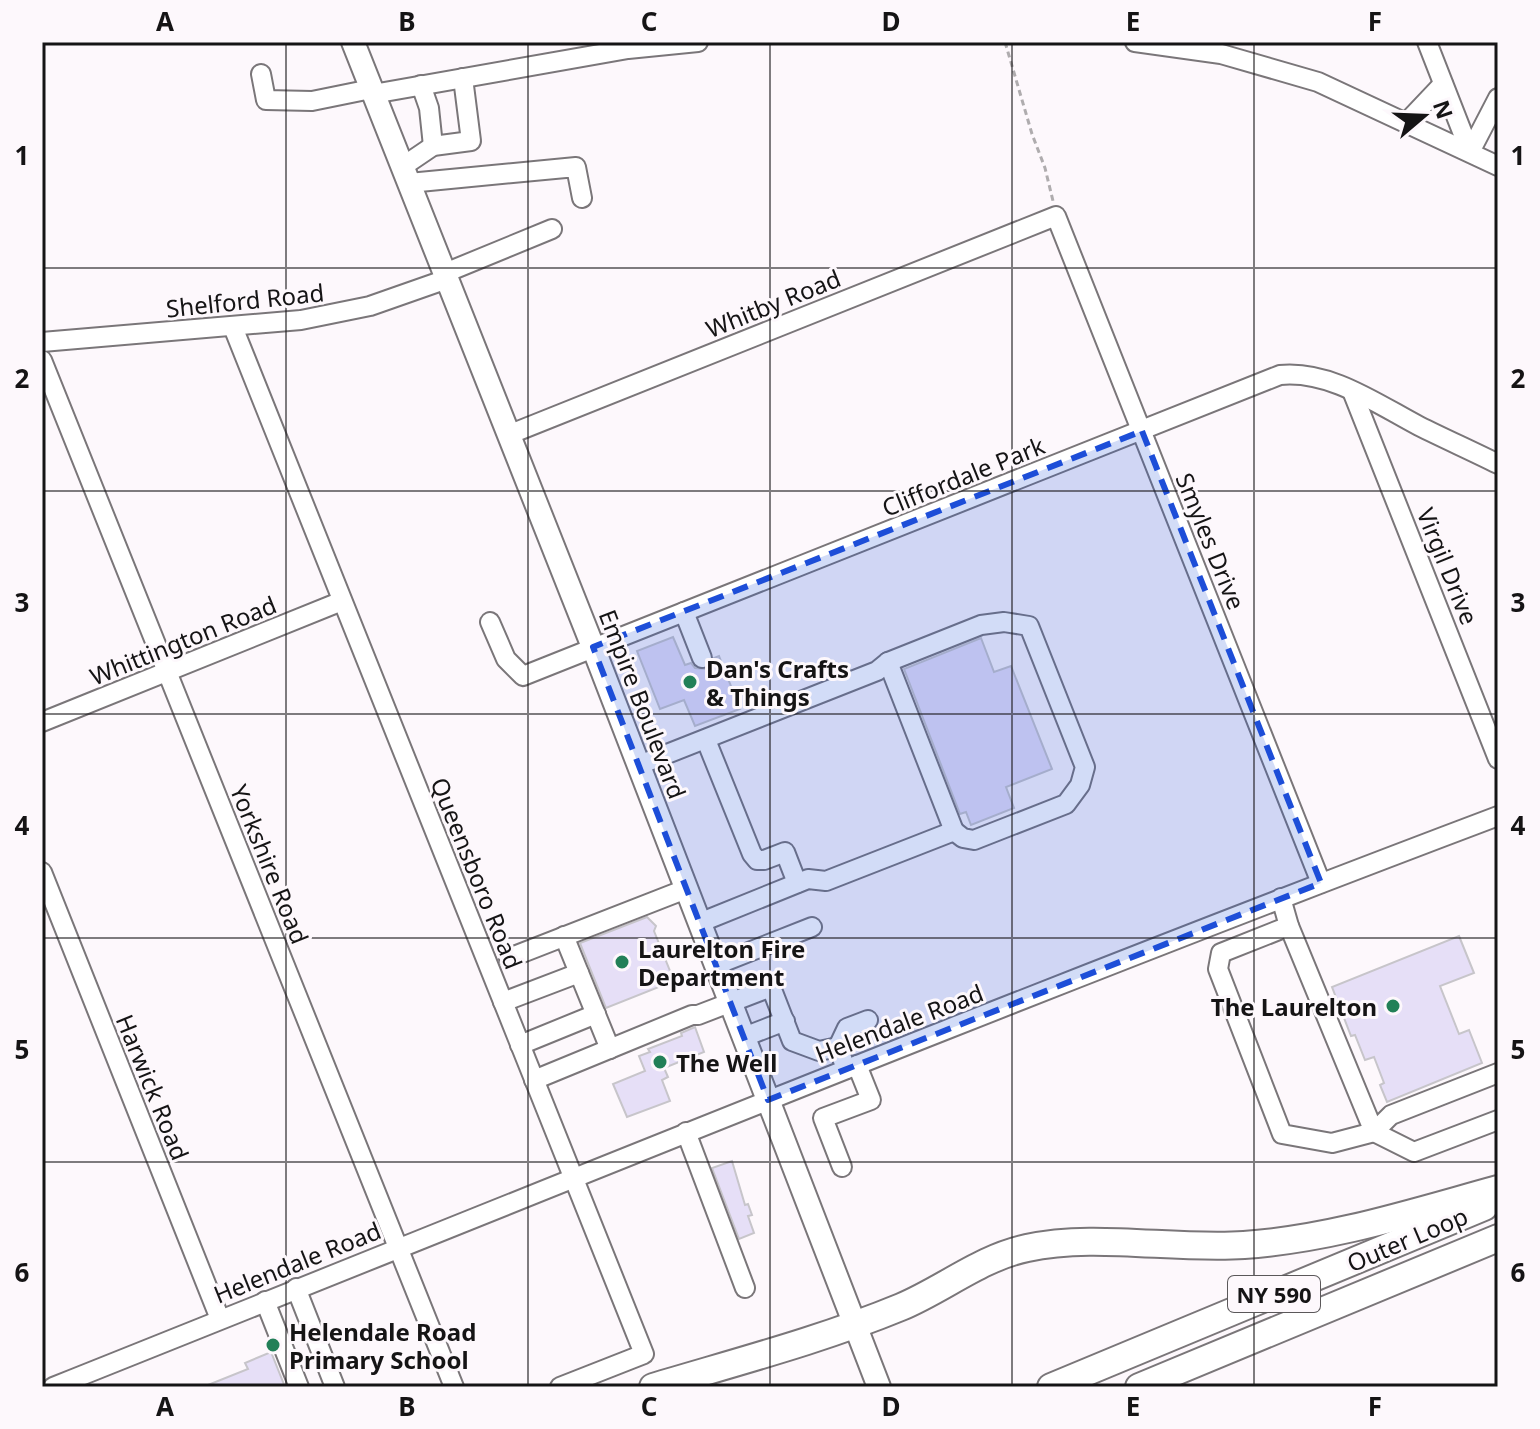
<svg xmlns="http://www.w3.org/2000/svg" width="1540" height="1429" font-family="'Noto Sans',sans-serif">
	<style>
		.building { fill: #e6dff7; stroke: #c7c5ca; stroke-width: 2 }
		.lines { fill: none; stroke-linecap: round; stroke-linejoin: round }
		.minor-casing { stroke: #7a7679; stroke-width: 22 }
		.major-casing { stroke: #7a7679; stroke-width: 26 }
		.highway-casing { stroke: #7a7679; stroke-width: 30 }
		.path { stroke: #afacae; stroke-width: 3; stroke-dasharray: 6 4; stroke-linecap: butt }
		.minor { stroke: #fff; stroke-width: 18 }
		.major { stroke: #fff; stroke-width: 22 }
		.highway { stroke: #fff; stroke-width: 26 }
		.marked { fill: #1d4ed8; fill-opacity: 0.2; stroke: #1d4ed8; stroke-width: 6; stroke-dasharray: 16 10; stroke-linejoin: round }
		.grid { fill: none; stroke: #151415; stroke-width: 2; stroke-opacity: 0.55 }
		.poi-dot { fill: #228058; stroke: #fdf8fc; stroke-width: 3 }
		.labels { text-anchor: middle; dominant-baseline: central; stroke-width: 6; stroke-linejoin: round; paint-order: stroke }
		.shield { fill: #fdf8fc; stroke: #5b585a; stroke-width: 2 }
		.shield-label { font-size: 22px; font-weight: bold; fill: #151415 }
		.street-label { font-size: 24px; fill: #151415; stroke: #fdf8fc }
		.poi-label { font-size: 24px; font-weight: bold; fill: #151415; stroke: #fdf8fc; text-anchor: start }
		.neatline { fill: none; stroke: #151415; stroke-width: 3 }
		.grid-label { font-size: 26px; text-anchor: middle; font-weight: bold; fill: #151415 }
	</style>
	<rect width="100%" height="100%" fill="#fdf8fc"/>
	<g class="building">
		<path d="M673,637L685,665L691,663L695,668L706,669L712,665L714,658L719,656L740,709L695,726L684,700L660,709L637,651Z"/>
		<path d="M981,638L994,672L1011,666L1052,769L1006,787L1014,808L971,825L966,812L960,814L904,669Z"/>
		<path d="M647,917L656,926L654,931L674,981L606,1008L580,943Z"/>
		<path d="M1459,936L1474,973L1440,986L1459,1034L1469,1030L1482,1063L1387,1102L1380,1085L1384,1083L1374,1057L1365,1060L1355,1035L1351,1036L1332,987Z"/>
		<path d="M695,1027L704,1052L664,1068L668,1077L662,1080L670,1101L627,1117L613,1084L645,1071L639,1056L650,1052L648,1049L682,1036L681,1033Z"/>
		<path d="M732,1161L745,1205L748,1204L752,1215L748,1216L754,1233L739,1239L712,1168Z"/>
		<path d="M271,1352L285,1387H203L248,1369L245,1363Z"/>
	</g>
	<g class="lines">
		<defs>
			<g id="minor">
				<path d="M1135,42L1221,54L1318,82L1498,166"/>
				<path d="M1427,42L1470,152"/>
				<path d="M261,74L266,100L312,101L371,89"/>
				<path d="M421,85L429,108L433,146"/>
				<path d="M373,94L628,49L698,42"/>
				<path d="M1407,122L1443,84"/>
				<path d="M1470,152L1498,98"/>
				<path d="M402,167L433,146L471,141L463,78"/>
				<path d="M409,183L576,167L582,198"/>
				<path d="M445,273L552,229"/>
				<path d="M233,327L644,1354L560,1387"/>
				<path d="M42,342L301,320L370,306L447,279"/>
				<path d="M42,360L454,1387"/>
				<path d="M1352,391L1498,759"/>
				<path d="M508,435L1056,216L1321,883"/>
				<path d="M684,612L702,658"/>
				<path d="M490,622L506,659L523,676L1280,375C1330,370 1377,404 1419,426C1445,439 1472,451 1498,464"/>
				<path d="M888,662L954,831"/>
				<path d="M42,722L342,601"/>
				<path d="M706,740L752,854L757,860H764L785,852L797,883"/>
				<path d="M639,765L877,671L888,662L981,625L1004,622L1029,626L1085,767L1080,785L1066,804L974,840L963,838L954,831L826,881L808,879L699,923"/>
				<path d="M42,872L220,1319"/>
				<path d="M1281,898L1289,926L1374,1132L1414,1152L1498,1120"/>
				<path d="M1289,926L1221,953L1218,969L1282,1134L1332,1143L1374,1132L1391,1115L1498,1073"/>
				<path d="M564,936L610,1049"/>
				<path d="M509,958L686,889"/>
				<path d="M716,965L812,927"/>
				<path d="M503,1002L579,973"/>
				<path d="M744,1037L785,1021"/>
				<path d="M520,1045L596,1014"/>
				<path d="M838,1047L847,1028L868,1020"/>
				<path d="M534,1080L692,1015H698L771,987L792,1041L819,1051L838,1047L846,1069"/>
				<path d="M686,1132L745,1288"/>
				<path d="M842,1167L823,1118L871,1100L857,1065"/>
				<path d="M296,1288L335,1387"/>
				<path d="M265,1301L299,1387"/>
				<path d="M53,1387C534,1195 1013,999 1498,816"/>
			</g>
			<path id="major" d="M353,42L593,647L879,1387"/>
			<g id="highway">
				<path d="M653,1387C736,1362 821,1340 901,1307C944,1289 980,1258 1027,1248C1094,1233 1174,1250 1244,1245C1331,1239 1414,1212 1498,1189"/>
				<path d="M1051,1387L1484,1207"/>
				<path d="M1139,1387L1498,1238"/>
			</g>
		</defs>
		<use href="#minor" class="minor-casing"/>
		<use href="#major" class="major-casing"/>
		<use href="#highway" class="highway-casing"/>
		<path class="path" d="M1005,42L1032,134L1045,168L1053,201"/>
		<use href="#minor" class="minor"/>
		<use href="#major" class="major"/>
		<use href="#highway" class="highway"/>
	</g>
	<path class="marked" d="M1142,431L1321,883L768,1100L593,647Z"/>
	<path class="grid" d="M286,42V1387M528,42V1387M770,42V1387M1012,42V1387M1254,42V1387M42,268H1498M42,491H1498M42,714H1498M42,938H1498M42,1162H1498"/>
	<g class="poi-dot">
		<circle cx="690" cy="682" r="8"/>
		<circle cx="622" cy="962" r="8"/>
		<circle cx="1393" cy="1006" r="8"/>
		<circle cx="660" cy="1062" r="8"/>
		<circle cx="273" cy="1345" r="8"/>
	</g>
	<g class="labels">
		<rect class="shield" x="1228" y="1276" width="92" height="36" rx="6"/>
		<g class="shield-label">
			<text x="1274" y="1294">NY 590</text>
		</g>
		<g class="street-label">
			<text transform="translate(245 300) rotate(-6)">Shelford Road</text>
			<text transform="translate(773 303) rotate(-22)">Whitby Road</text>
			<text transform="translate(963 476) rotate(-22)">Cliffordale Park</text>
			<text transform="translate(1211 541) rotate(68)">Smyles Drive</text>
			<text transform="translate(1448 566) rotate(68)">Virgil Drive</text>
			<text transform="translate(183 640) rotate(-22)">Whittington Road</text>
			<text transform="translate(643 704) rotate(69)">Empire Boulevard</text>
			<text transform="translate(270 864) rotate(68)">Yorkshire Road</text>
			<text transform="translate(477 873) rotate(68)">Queensboro Road</text>
			<text transform="translate(899 1023) rotate(-21)">Helendale Road</text>
			<text transform="translate(153 1087) rotate(68)">Harwick Road</text>
			<text transform="translate(1407 1239) rotate(-23)">Outer Loop</text>
			<text transform="translate(297 1262) rotate(-22)">Helendale Road</text>
		</g>
		<g class="poi-label">
			<text x="706" y="668">Dan's Crafts<tspan x="706" dy="28">&amp; Things</tspan></text>
			<text x="638" y="948">Laurelton Fire<tspan x="638" dy="28">Department</tspan></text>
			<text x="1377" y="1006" text-anchor="end">The Laurelton</text>
			<text x="676" y="1062">The Well</text>
			<text x="289" y="1331">Helendale Road<tspan x="289" dy="28">Primary School</tspan></text>
		</g>
	</g>
	<rect width="1540" height="1429" fill="none" stroke="#fdf8fc" stroke-width="88"/>
	<g transform="translate(1424 116) rotate(71)" stroke="#fdf8fc" stroke-width="6" paint-order="stroke">
	<path d="M0-6L14 30L0 20L-14 30Z" fill="#151415"/>
	<text y="-12" font-size="22" font-weight="bold" text-anchor="middle" fill="#151415">N</text>
	</g>
	<rect x="44" y="44" width="1452" height="1341" class="neatline"/>
	<g class="grid-label">
		<text x="165" y="31">A</text>
		<text x="407" y="31">B</text>
		<text x="649" y="31">C</text>
		<text x="891" y="31">D</text>
		<text x="1133" y="31">E</text>
		<text x="1375" y="31">F</text>
		<text x="22" y="165">1</text>
		<text x="1518" y="165">1</text>
		<text x="22" y="388">2</text>
		<text x="1518" y="388">2</text>
		<text x="22" y="612">3</text>
		<text x="1518" y="612">3</text>
		<text x="22" y="835">4</text>
		<text x="1518" y="835">4</text>
		<text x="22" y="1059">5</text>
		<text x="1518" y="1059">5</text>
		<text x="22" y="1282">6</text>
		<text x="1518" y="1282">6</text>
		<text x="165" y="1416">A</text>
		<text x="407" y="1416">B</text>
		<text x="649" y="1416">C</text>
		<text x="891" y="1416">D</text>
		<text x="1133" y="1416">E</text>
		<text x="1375" y="1416">F</text>
	</g>
</svg>
